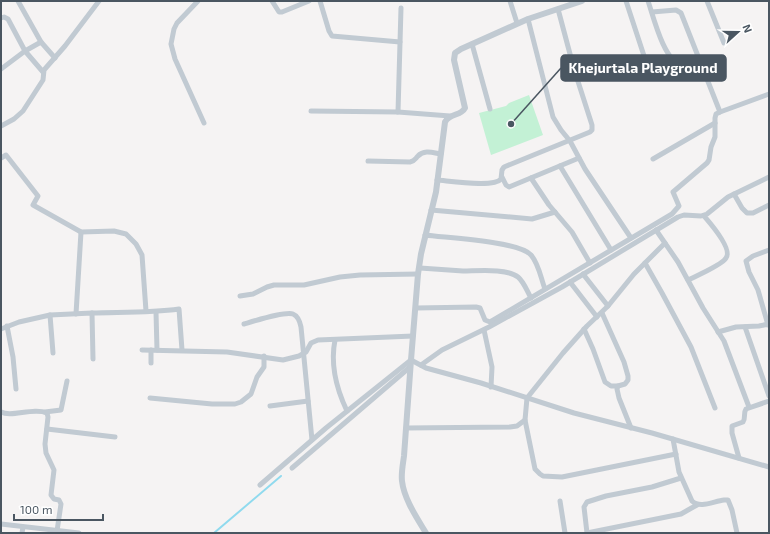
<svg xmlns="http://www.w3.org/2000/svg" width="770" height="534" font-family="'Exo 2',sans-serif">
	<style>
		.green { fill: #c3f1d5 }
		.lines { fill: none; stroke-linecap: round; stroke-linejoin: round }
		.stream { stroke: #90daee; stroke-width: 2 }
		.minor { stroke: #c1cad2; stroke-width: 5 }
		.tertiary { stroke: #c1cad2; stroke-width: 6 }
		.leader { fill: none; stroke: #4a5661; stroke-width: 1.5 }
		.callout-dot { fill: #4a5661; stroke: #fff; stroke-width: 1.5 }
		.callout { fill: #4a5661; stroke: #4a5661; stroke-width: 1.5 }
		.callout-label { font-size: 14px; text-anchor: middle; font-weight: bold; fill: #fff }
	</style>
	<rect width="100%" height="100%" fill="#f5f3f3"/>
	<path class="green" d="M529,95L543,135L491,155L479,113L506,106L509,103Z"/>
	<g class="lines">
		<path class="stream" d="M214,533L281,476"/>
		<g class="minor">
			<path d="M18,1L41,42"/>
			<path d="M198,1L177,23L174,29L171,44L175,59L204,123"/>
			<path d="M272,1L279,12H282L309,1"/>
			<path d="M320,1L329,31L332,36L400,42"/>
			<path d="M510,1L517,23"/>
			<path d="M626,1L648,68"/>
			<path d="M648,1C653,15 664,62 681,64C686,65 694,61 699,59"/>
			<path d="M707,1L724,43"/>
			<path d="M652,12L676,10L681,13L720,112"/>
			<path d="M1,18L4,17L8,19L25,51L43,72"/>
			<path d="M528,19L553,117L561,130L570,141L585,169L631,238"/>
			<path d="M472,44L490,109"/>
			<path d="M1,69L25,51L41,42L55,58"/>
			<path d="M311,111L398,112L450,116"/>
			<path d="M398,112L401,8"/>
			<path d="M1,126L14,119L23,111L43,80L44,70L65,46L99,1"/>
			<path d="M1,158L6,155L38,196L33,205L81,232L114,231L126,234L136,244L142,255L146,311"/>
			<path d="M653,159L715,123"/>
			<path d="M368,161L410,162C415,161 415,159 418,156C424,149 434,153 441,154"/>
			<path d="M560,166L611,250"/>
			<path d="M502,177L506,185L509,187L579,158"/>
			<path d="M531,178L549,205L572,232L590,263"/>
			<path d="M437,180C450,181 494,188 501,179L502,170L504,167L590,132L592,130V125L574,69L558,9"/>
			<path d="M734,194L742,208L747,213H753L769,205"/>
			<path d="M431,210L532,219L555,212"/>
			<path d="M656,230L678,262L703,308L724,341L749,407"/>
			<path d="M425,235C447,238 518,241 531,255C539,264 541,279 545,289"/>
			<path d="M645,263L662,293L691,347L715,408"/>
			<path d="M420,268C434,269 449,270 463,271C477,271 507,268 518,277C524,282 527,291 531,298"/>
			<path d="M583,274L608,306"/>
			<path d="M688,280C696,276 722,265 726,258C733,249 710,223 704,216"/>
			<path d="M570,282L597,317"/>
			<path d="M240,296L253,294L267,287L274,285H304L340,277L360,275L418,274"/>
			<path d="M416,308L476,307L480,308L485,320L490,322L672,214L679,206L673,192L707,163L709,160L711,147L715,137V118L716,114L720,112L769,94"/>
			<path d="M156,312L157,350"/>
			<path d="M92,313C121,312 151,313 179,309L182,350"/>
			<path d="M602,313L624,362L628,376V380L625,384L618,386L617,389L619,398L631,428"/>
			<path d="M76,314L81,232"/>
			<path d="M50,315L92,313L93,359"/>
			<path d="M244,324C254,321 285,311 293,314C298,316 300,322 301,327L312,440"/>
			<path d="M768,325L758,290L749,272L746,261L753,256L769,250"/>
			<path d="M7,326L13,357L16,389"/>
			<path d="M745,327L769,396"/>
			<path d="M1,329L19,322L50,315L53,353"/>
			<path d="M584,329L593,349L605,382L611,386H618"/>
			<path d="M484,330L492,367L491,387"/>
			<path d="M718,332L736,327L759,326L769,324"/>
			<path d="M335,340C330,365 336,388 347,411"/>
			<path d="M142,350L227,352L283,360L299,356L306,352L311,343L318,340L413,336"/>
			<path d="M151,363V350"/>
			<path d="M421,365L442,350L489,327L562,287L678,217L684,215L701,216L707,214L728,197L769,177"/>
			<path d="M150,398L212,404H235L241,402L251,394L257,377L264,367V356"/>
			<path d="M270,406L308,401"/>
			<path d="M1,412C11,418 33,407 47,413L48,417L45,444L46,453L54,470L51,495L54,499L59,500L61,504L57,531"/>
			<path d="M45,412L61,410L67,381"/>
			<path d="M525,420L535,469L540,474L543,476L562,477L676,454"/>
			<path d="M406,428L510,427L517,426L525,420L527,398L563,353L587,326L608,306L634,274L665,243"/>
			<path d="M47,429L115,437"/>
			<path d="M673,439L679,472L692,501C700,509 714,501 724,500H728L732,510L737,533"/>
			<path d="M739,458L732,433V426L743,422C746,418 743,413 746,409L769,401"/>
			<path d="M292,468L410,367"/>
			<path d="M260,485L326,428L411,360L426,368L481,383L574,413L652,433L769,467"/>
			<path d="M560,501L565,533"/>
			<path d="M1,524L79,533"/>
			<path d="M22,533L23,527"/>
			<path d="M587,533L584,507L587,502L606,496L652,487L681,478"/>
			<path d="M587,533L681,514L688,510L697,505"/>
		</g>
		<path class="tertiary" d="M426,533C417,518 404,499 402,481C401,473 403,464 404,456L411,360L418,274L421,254L436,192L445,122C450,113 461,116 465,108L454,60L455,53L461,49L528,19L582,1"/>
	</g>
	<path class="leader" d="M511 124L561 68"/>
	<circle class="callout-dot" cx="511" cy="124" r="4"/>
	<rect class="callout" x="561" y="55" width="165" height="26" rx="4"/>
	<g class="callout-label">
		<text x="643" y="73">Khejurtala Playground</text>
	</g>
	<rect width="770" height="534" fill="none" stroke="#4a5661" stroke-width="4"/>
	<g transform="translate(738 32) rotate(69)" stroke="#ffffff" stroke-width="3" paint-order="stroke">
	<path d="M0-3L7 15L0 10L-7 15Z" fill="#4a5661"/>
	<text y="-6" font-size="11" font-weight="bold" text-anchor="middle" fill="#4a5661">N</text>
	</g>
	<path d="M14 514v6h89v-6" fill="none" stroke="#4a5661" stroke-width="2"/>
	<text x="20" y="514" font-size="12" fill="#4a5661" stroke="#ffffff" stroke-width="3" paint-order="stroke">100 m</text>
</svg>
